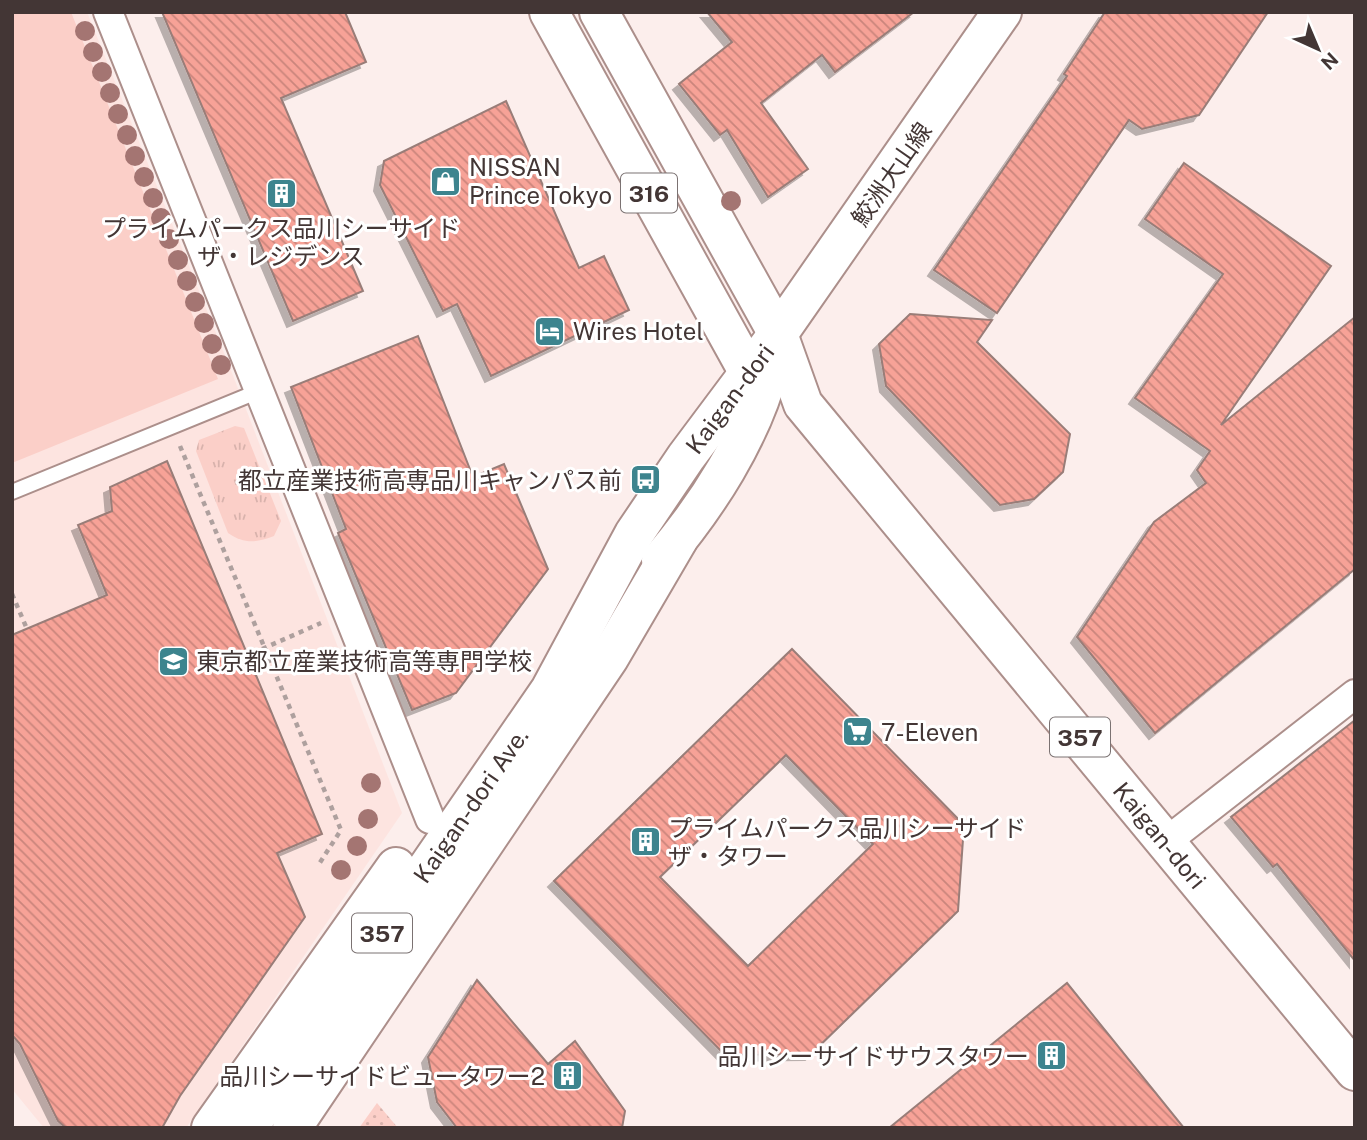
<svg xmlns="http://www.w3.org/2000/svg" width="1367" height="1140" font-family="'Public Sans','Noto Sans JP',sans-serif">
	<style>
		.built { fill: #fde4e0 }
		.grass { fill: url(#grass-tufts) }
		.park { fill: url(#park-dots) }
		.pitch { fill: #fbcfc8 }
		.building { fill: url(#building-back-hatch); stroke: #997d78; stroke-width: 2; fill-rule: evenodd; filter: url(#shadow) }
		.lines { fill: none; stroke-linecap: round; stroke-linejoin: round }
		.service-casing { stroke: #ac8f8b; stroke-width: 18 }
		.minor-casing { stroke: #ac8f8b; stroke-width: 32 }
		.secondary-casing { stroke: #ac8f8b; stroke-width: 42 }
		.primary-casing { stroke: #ac8f8b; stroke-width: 42 }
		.trunk-casing { stroke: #ac8f8b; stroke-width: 42 }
		.path { stroke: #aea09e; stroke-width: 4.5; stroke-dasharray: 5 5; stroke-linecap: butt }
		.service { stroke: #fff; stroke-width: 14 }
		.minor { stroke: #fff; stroke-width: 28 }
		.secondary { stroke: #fff; stroke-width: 38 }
		.primary { stroke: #fff; stroke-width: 38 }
		.trunk { stroke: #fff; stroke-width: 38 }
		.tree { fill: #a47572 }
		.labels { text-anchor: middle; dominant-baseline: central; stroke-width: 6; stroke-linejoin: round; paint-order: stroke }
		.shield { fill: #fff; stroke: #7b7272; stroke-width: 2 }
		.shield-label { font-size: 23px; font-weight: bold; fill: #433635 }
		.poi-label { font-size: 24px; fill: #433635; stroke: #fff; text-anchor: start }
		.street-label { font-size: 24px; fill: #433635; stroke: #fff }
	</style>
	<defs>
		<pattern id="grass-tufts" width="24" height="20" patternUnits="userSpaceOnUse" patternTransform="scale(1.75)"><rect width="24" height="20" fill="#fbcfc8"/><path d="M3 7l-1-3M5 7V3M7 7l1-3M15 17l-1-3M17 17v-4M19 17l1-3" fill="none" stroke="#d8b2ac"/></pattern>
		<pattern id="park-dots" width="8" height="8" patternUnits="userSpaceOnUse" patternTransform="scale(1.75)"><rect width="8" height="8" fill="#fbcfc8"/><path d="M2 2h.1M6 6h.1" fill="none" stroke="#d8b2ac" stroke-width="1.8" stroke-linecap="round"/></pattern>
		<pattern id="building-back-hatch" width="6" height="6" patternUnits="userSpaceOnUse" patternTransform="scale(1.75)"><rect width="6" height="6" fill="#f7a297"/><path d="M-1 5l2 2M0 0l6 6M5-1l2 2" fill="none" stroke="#ca857c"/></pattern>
		<filter id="shadow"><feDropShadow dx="-6" dy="6" stdDeviation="0" flood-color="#0004"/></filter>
	</defs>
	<rect width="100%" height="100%" fill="#fceeec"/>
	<path class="built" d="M12,12H87L232,373L402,813L186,1128H44L12,1089Z"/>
	<path class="grass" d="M235,426L244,428L281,521L274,536C256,543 244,544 228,533L196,451L199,440Z"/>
	<path class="park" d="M377,1103L398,1128H359Z"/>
	<path class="pitch" d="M12,12H71L218,379L12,463Z"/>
	<g class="building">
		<path d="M162,12H345L366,62L281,98L363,291L293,321Z"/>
		<path d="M707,12H914L835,72L822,55L761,103L808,169L768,197L727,130L720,135L679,84L732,42Z"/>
		<path d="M1105,12H1268L1199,115L1142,129L1129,120L997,313L934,270L1067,76L1064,74Z"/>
		<path d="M506,101L579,268L604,256L629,310L491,376L457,304L443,311L380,185L384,161Z"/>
		<path d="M1184,163L1331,266L1221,425L1355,317V569L1155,733L1077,637L1154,522L1206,483L1197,470L1210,451L1135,398L1223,274L1145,219Z"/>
		<path d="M910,314L992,320L977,342L1070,434L1063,472L1034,499L1000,505L886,386L879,344Z"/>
		<path d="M418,336L473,477L504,464L548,569L456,693L412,710L338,533L346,529L291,387Z"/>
		<path d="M167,461L322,834L277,853L305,917L180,1096L162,1128H66L58,1121L20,1044L13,1036L12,635L107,595L78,525L112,511L110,487Z"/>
		<path d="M792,649L964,825L958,911L811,1054L725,1055L554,881ZM786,755L873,844L748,966L660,877Z"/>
		<path d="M1355,720V961L1277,864L1273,867L1231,817Z"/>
		<path d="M477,980L548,1064L575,1041L625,1111L622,1128H457L437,1102L428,1057Z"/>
		<path d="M1067,983L1184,1128H889Z"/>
	</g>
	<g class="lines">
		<defs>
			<path id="service" d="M12,492L259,391"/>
			<g id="minor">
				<path d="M108,12L430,819"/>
				<path d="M1167,841L1355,694"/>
			</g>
			<path id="secondary" d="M778,334L1002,12"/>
			<g id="primary">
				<path d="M549,12L749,373"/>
				<path d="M599,12L778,334"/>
			</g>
			<g id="trunk">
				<path id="s1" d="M778,334L803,404L1355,1071"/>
				<path d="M661,560C707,506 752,437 770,367"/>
				<path d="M211,1128L396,867"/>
				<path id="s2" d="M248,1128L550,690L634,534L686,457L778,334"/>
				<path d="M292,1128L609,658L678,540"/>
			</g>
		</defs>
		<use href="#service" class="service-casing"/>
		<use href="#minor" class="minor-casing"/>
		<use href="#secondary" class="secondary-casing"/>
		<use href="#primary" class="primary-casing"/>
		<use href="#trunk" class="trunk-casing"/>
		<g class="path">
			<path d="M180,446L341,830L319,864"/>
			<path d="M12,594L27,629"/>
			<path d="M253,653L321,623"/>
		</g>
		<use href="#service" class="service"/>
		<use href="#minor" class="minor"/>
		<use href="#secondary" class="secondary"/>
		<use href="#primary" class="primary"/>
		<use href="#trunk" class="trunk"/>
	</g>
	<g class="tree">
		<circle cx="85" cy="31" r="10"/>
		<circle cx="93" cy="52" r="10"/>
		<circle cx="102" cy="72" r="10"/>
		<circle cx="110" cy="93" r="10"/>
		<circle cx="118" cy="114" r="10"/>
		<circle cx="127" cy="135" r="10"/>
		<circle cx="135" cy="156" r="10"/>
		<circle cx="144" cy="177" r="10"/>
		<circle cx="153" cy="198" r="10"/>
		<circle cx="731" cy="201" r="10"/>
		<circle cx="161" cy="218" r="10"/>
		<circle cx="169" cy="239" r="10"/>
		<circle cx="178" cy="260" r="10"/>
		<circle cx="187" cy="281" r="10"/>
		<circle cx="195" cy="302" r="10"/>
		<circle cx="204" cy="323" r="10"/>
		<circle cx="212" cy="344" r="10"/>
		<circle cx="221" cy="365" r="10"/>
		<circle cx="371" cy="783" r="10"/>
		<circle cx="368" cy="819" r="10"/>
		<circle cx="357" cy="846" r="10"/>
		<circle cx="341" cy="870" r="10"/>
	</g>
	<defs>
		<symbol id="shop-square" viewBox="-11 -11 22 22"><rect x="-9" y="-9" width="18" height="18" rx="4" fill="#3d848e" stroke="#fff"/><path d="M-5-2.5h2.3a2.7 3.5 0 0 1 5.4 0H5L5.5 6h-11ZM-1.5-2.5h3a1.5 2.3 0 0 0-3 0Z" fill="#fff"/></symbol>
		<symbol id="building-square" viewBox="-11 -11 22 22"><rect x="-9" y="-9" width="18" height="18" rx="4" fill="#3d848e" stroke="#fff"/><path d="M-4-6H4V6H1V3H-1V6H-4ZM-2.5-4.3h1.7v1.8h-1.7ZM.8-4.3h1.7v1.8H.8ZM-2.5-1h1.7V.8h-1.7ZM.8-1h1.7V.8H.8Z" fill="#fff"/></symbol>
		<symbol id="hotel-square" viewBox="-11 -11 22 22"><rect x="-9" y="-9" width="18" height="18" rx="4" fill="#3d848e" stroke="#fff"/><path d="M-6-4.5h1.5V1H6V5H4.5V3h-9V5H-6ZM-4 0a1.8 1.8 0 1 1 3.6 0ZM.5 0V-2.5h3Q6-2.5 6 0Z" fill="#fff"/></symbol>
		<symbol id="bus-square" viewBox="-11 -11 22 22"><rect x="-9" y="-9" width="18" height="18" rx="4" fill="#3d848e" stroke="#fff"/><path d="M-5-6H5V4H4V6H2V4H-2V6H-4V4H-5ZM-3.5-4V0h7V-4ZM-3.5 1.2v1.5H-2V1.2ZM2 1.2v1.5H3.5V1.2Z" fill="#fff"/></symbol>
		<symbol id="university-square" viewBox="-11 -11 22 22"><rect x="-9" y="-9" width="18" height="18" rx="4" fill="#3d848e" stroke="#fff"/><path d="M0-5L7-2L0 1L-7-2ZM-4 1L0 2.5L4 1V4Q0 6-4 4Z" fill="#fff"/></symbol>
		<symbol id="supermarket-square" viewBox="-11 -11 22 22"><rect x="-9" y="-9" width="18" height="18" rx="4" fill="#3d848e" stroke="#fff"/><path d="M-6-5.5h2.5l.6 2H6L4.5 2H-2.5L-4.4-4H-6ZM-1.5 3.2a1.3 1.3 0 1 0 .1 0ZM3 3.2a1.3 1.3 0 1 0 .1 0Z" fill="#fff"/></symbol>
	</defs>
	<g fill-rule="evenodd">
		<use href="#shop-square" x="428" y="164" width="35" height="35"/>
		<use href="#building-square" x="264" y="176" width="35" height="35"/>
		<use href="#hotel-square" x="532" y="314" width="35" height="35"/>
		<use href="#bus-square" x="628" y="462" width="35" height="35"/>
		<use href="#university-square" x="156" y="644" width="35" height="35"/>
		<use href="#supermarket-square" x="840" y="714" width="35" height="35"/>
		<use href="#building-square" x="628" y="824" width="35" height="35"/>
		<use href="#building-square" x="1034" y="1038" width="35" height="35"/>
		<use href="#building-square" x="550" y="1058" width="35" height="35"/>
	</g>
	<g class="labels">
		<g class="shield">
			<rect x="621" y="173.5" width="56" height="39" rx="5"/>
			<rect x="1050" y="717.5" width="60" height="39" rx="5"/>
			<rect x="352" y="913.5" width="60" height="39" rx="5"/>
		</g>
		<g class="shield-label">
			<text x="649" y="193">316</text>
			<text x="1080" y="737">357</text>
			<text x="382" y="933">357</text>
		</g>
		<g class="poi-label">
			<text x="469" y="167">NISSAN<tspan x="469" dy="28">Prince Tokyo</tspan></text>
			<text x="281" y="228" text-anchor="middle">プライムパークス品川シーサイド<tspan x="281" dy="28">ザ・レジデンス</tspan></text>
			<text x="573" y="331">Wires Hotel</text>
			<text x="622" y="480" text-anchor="end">都立産業技術高専品川キャンパス前</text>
			<text x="196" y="661">東京都立産業技術高等専門学校</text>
			<text x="881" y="732">7-Eleven</text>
			<text x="668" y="828">プライムパークス品川シーサイド<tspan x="668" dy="28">ザ・タワー</tspan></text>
			<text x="1029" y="1056" text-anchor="end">品川シーサイドサウスタワー</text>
			<text x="545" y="1076" text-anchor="end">品川シーサイドビュータワー2</text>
		</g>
		<g class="street-label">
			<text transform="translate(891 174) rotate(-55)">鮫洲大山線</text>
			<text stroke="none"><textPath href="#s2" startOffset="875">Kaigan-dori</textPath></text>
			<text stroke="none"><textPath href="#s2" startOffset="392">Kaigan-dori Ave.</textPath></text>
			<text stroke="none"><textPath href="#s1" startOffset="634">Kaigan-dori</textPath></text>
		</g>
	</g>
	<rect width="1367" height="1140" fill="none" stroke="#433635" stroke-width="28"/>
	<g transform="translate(1318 49) rotate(136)" stroke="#ffffff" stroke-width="5" paint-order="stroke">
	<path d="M0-5L12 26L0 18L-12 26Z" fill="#433635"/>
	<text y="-10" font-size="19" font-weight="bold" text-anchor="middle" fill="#433635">N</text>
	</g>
</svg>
